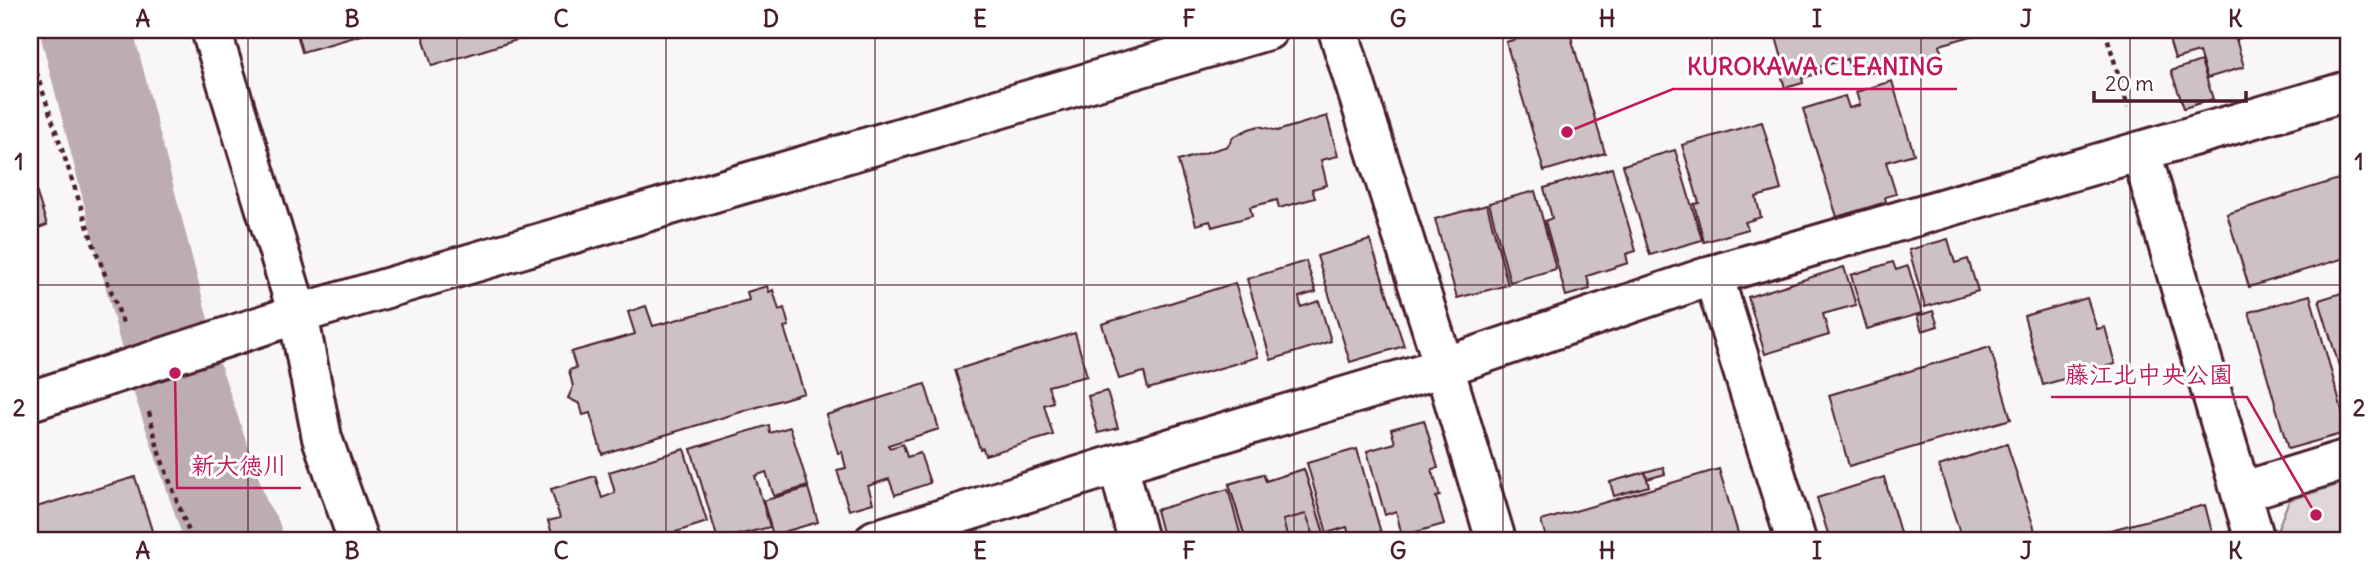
<svg xmlns="http://www.w3.org/2000/svg" width="2378" height="570" font-family="Delius,'Klee One',sans-serif">
	<style>
		.green { fill: #ded6d9; stroke: #947a82; stroke-width: 2 }
		.lines { fill: none; stroke-linecap: round; stroke-linejoin: round }
		.river { stroke: #bdadb0; stroke-width: 91 }
		.building { fill: #cdc1c4; stroke: #4a1f2b; stroke-width: 2 }
		.minor-casing { stroke: #4a1f2b; stroke-width: 44 }
		.tertiary-casing { stroke: #4a1f2b; stroke-width: 44 }
		.path { stroke: #4a1f2b; stroke-width: 4.5; stroke-dasharray: 5 5; stroke-linecap: butt }
		.minor { stroke: #fff; stroke-width: 38 }
		.tertiary { stroke: #fff; stroke-width: 38 }
		.grid { fill: none; stroke: #4a1f2b; stroke-width: 2; stroke-opacity: 0.55 }
		.leader { fill: none; stroke: #c2185b; stroke-width: 2.5 }
		.callout-dot { fill: #c2185b; stroke: #fff; stroke-width: 2.5 }
		.callout-label { font-size: 24px; text-anchor: middle; font-weight: bold; fill: #c2185b; stroke: #fff; stroke-width: 6; stroke-linejoin: round; paint-order: stroke }
		.neatline { fill: none; stroke: #4a1f2b; stroke-width: 2.5 }
		.grid-label { font-size: 23px; text-anchor: middle; font-weight: bold; fill: #4a1f2b }
	</style>
	<rect width="100%" height="100%" fill="#f8f6f7"/>
	<filter id="ink" filterUnits="userSpaceOnUse"><feTurbulence type="fractalNoise" baseFrequency=".0143" numOctaves="2"/><feDisplacementMap in="SourceGraphic" scale="14" xChannelSelector="R" yChannelSelector="G"/><feConvolveMatrix kernelMatrix="1 2 1 2 8 2 1 2 1" color-interpolation-filters="sRGB"/></filter>
	<g filter="url(#ink)">
		<path class="green" d="M2348,482V540H2280L2277,531L2289,500Z"/>
		<g class="lines">
			<path class="river" d="M86,30L175,373L226,523L237,540"/>
		</g>
		<g class="building">
			<path d="M296,30H363L365,34L302,52Z"/>
			<path d="M421,30H543V32L432,66Z"/>
			<path d="M1548,30H1569L1605,153L1544,171L1506,42Z"/>
			<path d="M1774,30H1992L1940,45L1941,52L1862,75L1861,68L1850,72L1847,59L1819,67L1820,73L1802,78L1803,83L1785,88L1780,70L1785,69Z"/>
			<path d="M2166,30H2263L2264,32L2236,39L2244,67L2207,78L2199,52L2175,59Z"/>
			<path d="M2201,61L2213,99L2184,108L2171,71Z"/>
			<path d="M1892,81L1914,154L1886,162L1896,194L1885,197L1886,202L1837,217L1803,109L1845,96L1849,108L1860,105L1856,92Z"/>
			<path d="M1327,116L1338,156L1321,160L1327,185L1312,189L1315,198L1279,208L1277,200L1250,207L1252,216L1212,227L1210,221L1196,225L1178,161L1228,146L1233,137L1249,129L1259,126L1277,131Z"/>
			<path d="M1762,122L1781,190L1756,197L1761,217L1745,222L1748,229L1704,242L1694,204L1699,203L1682,145Z"/>
			<path d="M1675,150L1702,240L1650,255L1623,165Z"/>
			<path d="M1612,168L1636,251L1626,254L1628,263L1587,276L1590,289L1566,296L1545,221L1552,218L1544,188Z"/>
			<path d="M30,172L47,225L30,231Z"/>
			<path d="M2348,176V257L2249,287L2227,214Z"/>
			<path d="M1535,191L1556,269L1510,282L1489,203Z"/>
			<path d="M1487,205L1508,285L1457,298L1435,219Z"/>
			<path d="M1948,239L1955,263L1968,259L1978,291L1925,307L1909,250Z"/>
			<path d="M1370,240L1404,346L1350,362L1317,256Z"/>
			<path d="M1306,261L1316,292L1299,297L1301,307L1319,301L1331,341L1271,360L1247,279Z"/>
			<path d="M1893,262L1896,270L1908,266L1922,313L1867,329L1851,275Z"/>
			<path d="M1844,267L1856,305L1823,314L1829,335L1765,354L1748,297Z"/>
			<path d="M1235,283L1258,357L1148,389L1144,372L1119,379L1102,324Z"/>
			<path d="M767,286L769,292L773,290L779,310L784,308L789,326L784,327L804,393L602,454L590,413L583,415L580,404L568,398L573,387L569,370L576,368L571,352L635,334L628,312L646,306L653,326L749,300L747,292Z"/>
			<path d="M2348,291V364L2339,366L2319,300Z"/>
			<path d="M2310,295L2348,432L2288,449L2249,312Z"/>
			<path d="M2087,298L2097,329L2105,327L2115,364L2043,385L2024,316Z"/>
			<path d="M1933,311L1938,326L1922,331L1917,316Z"/>
			<path d="M1075,333L1087,376L1048,386L1053,402L1044,405L1053,435L985,455L983,448L980,449L955,370Z"/>
			<path d="M1990,347L2011,419L1849,466L1829,395Z"/>
			<path d="M925,384L939,429L888,445L890,448L903,444L907,457L920,453L930,483L895,495L889,479L868,486L873,503L849,510L837,470L846,468L842,452L838,453L826,415Z"/>
			<path d="M1107,391L1118,428L1098,433L1088,396Z"/>
			<path d="M1424,420L1438,468L1432,469L1440,496L1436,497L1444,524L1402,536L1396,511L1385,515L1367,451L1395,443L1391,429Z"/>
			<path d="M769,425L770,433L790,427L808,486L774,496L766,472L755,476L770,527L718,540L691,449Z"/>
			<path d="M2007,444L2038,540H1962L1939,466Z"/>
			<path d="M684,449L707,522L651,540H554L548,521L560,518L551,489L595,476L602,498L615,493L609,472Z"/>
			<path d="M1357,449L1383,540H1350L1347,527L1327,533L1307,463Z"/>
			<path d="M1663,467L1665,474L1647,479L1645,472Z"/>
			<path d="M1304,469L1326,540H1290L1313,533L1306,514L1283,520L1288,540H1246L1229,484L1263,474L1266,481Z"/>
			<path d="M1304,469L1326,540H1246L1229,484L1263,474L1266,481Z"/>
			<path d="M1719,469L1740,540H1547L1541,521Z"/>
			<path d="M1645,472L1649,486L1614,496L1610,482Z"/>
			<path d="M135,477L155,540H30V509Z"/>
			<path d="M1884,477L1901,536L1887,540H1830L1817,498Z"/>
			<path d="M808,488L818,522L773,535L763,501Z"/>
			<path d="M1228,489L1242,540H1164L1156,510Z"/>
			<path d="M2205,505L2214,540H2089L2088,536Z"/>
			<path d="M1306,514L1313,533L1288,540L1283,520Z"/>
		</g>
		<g class="lines">
			<defs>
				<g id="minor">
					<path d="M1338,30L1444,367L1496,540"/>
					<path d="M2141,152L2255,540"/>
					<path d="M1713,275L1796,540"/>
					<path d="M298,314L322,438L358,540"/>
					<path d="M1118,464L1138,540"/>
					<path d="M2241,492L2348,459"/>
					<path d="M875,540L1118,464L1444,367L1713,275L2348,91"/>
				</g>
				<g id="tertiary">
					<path d="M211,30L298,314"/>
					<path d="M30,401L298,314L1268,30"/>
				</g>
			</defs>
			<use href="#minor" class="minor-casing"/>
			<use href="#tertiary" class="tertiary-casing"/>
			<g class="path">
				<path d="M2105,30L2128,107"/>
				<path d="M30,53L92,240L123,323"/>
				<path d="M149,412L159,453L192,540"/>
			</g>
			<use href="#minor" class="minor"/>
			<use href="#tertiary" class="tertiary"/>
		</g>
	</g>
	<path class="grid" d="M248,30V540M457,30V540M666,30V540M875,30V540M1084,30V540M1294,30V540M1503,30V540M1712,30V540M1921,30V540M2130,30V540M30,285H2348"/>
	<path class="leader" d="M1567 132L1673 89H1957M2316 515L2247 397H2051M175 373L177 488H301"/>
	<g class="callout-dot">
		<circle cx="1567" cy="132" r="7"/>
		<circle cx="2316" cy="515" r="7"/>
		<circle cx="175" cy="373" r="7"/>
	</g>
	<g class="callout-label">
		<text x="1815" y="75">KUROKAWA CLEANING</text>
		<text x="2149" y="383">藤江北中央公園</text>
		<text x="239" y="474">新大徳川</text>
	</g>
	<rect width="2378" height="570" fill="none" stroke="#fff" stroke-width="77"/>
	<path d="M2094 91v10h152v-10" fill="none" stroke="#4a1f2b" stroke-width="3.5"/>
	<text x="2105" y="91" font-size="21" fill="#4a1f2b" stroke="#ffffff" stroke-width="5" paint-order="stroke">20 m</text>
	<rect x="38" y="38" width="2302" height="494" class="neatline"/>
	<g class="grid-label">
		<text x="143" y="27">A</text>
		<text x="352" y="27">B</text>
		<text x="561" y="27">C</text>
		<text x="771" y="27">D</text>
		<text x="980" y="27">E</text>
		<text x="1189" y="27">F</text>
		<text x="1398" y="27">G</text>
		<text x="1607" y="27">H</text>
		<text x="1817" y="27">I</text>
		<text x="2026" y="27">J</text>
		<text x="2235" y="27">K</text>
		<text x="19" y="170">1</text>
		<text x="2359" y="170">1</text>
		<text x="19" y="416">2</text>
		<text x="2359" y="416">2</text>
		<text x="143" y="559">A</text>
		<text x="352" y="559">B</text>
		<text x="561" y="559">C</text>
		<text x="771" y="559">D</text>
		<text x="980" y="559">E</text>
		<text x="1189" y="559">F</text>
		<text x="1398" y="559">G</text>
		<text x="1607" y="559">H</text>
		<text x="1817" y="559">I</text>
		<text x="2026" y="559">J</text>
		<text x="2235" y="559">K</text>
	</g>
</svg>
